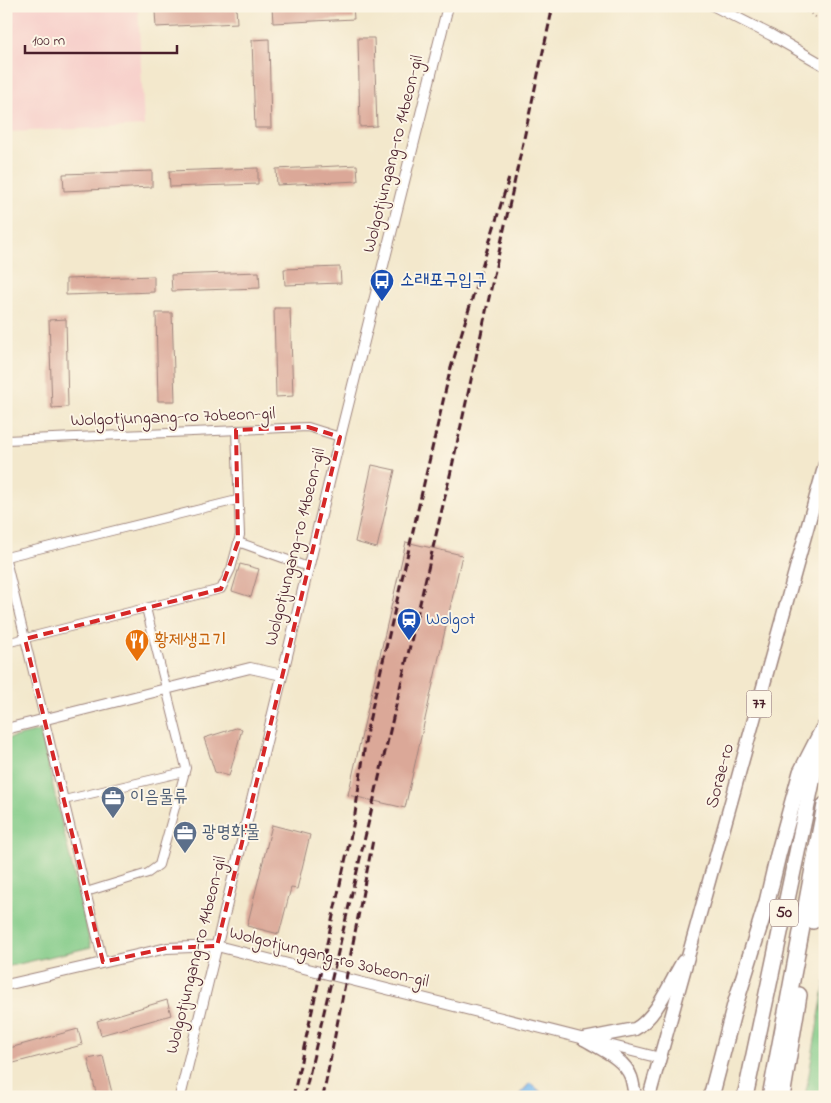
<svg xmlns="http://www.w3.org/2000/svg" width="831" height="1103" font-family="'Indie Flower','Poor Story',sans-serif">
	<style>
		.built { fill: #f7d0cb }
		.green { fill: #81ca87; stroke: #667459 }
		.water { fill: #7cbbf0; stroke: #636d8e }
		.building { fill: #dba898 }
		.lines { fill: none; stroke-linecap: round; stroke-linejoin: round }
		.minor-casing { stroke: #9e847c; stroke-width: 10 }
		.tertiary-casing { stroke: #9e847c; stroke-width: 12 }
		.primary-casing { stroke: #9e847c; stroke-width: 15 }
		.motorway-casing { stroke: #9e847c; stroke-width: 18 }
		.path { stroke: #9e847c; stroke-width: 2; stroke-dasharray: 1 4; stroke-linecap: butt }
		.minor { stroke: #fff; stroke-width: 8 }
		.tertiary { stroke: #fff; stroke-width: 10 }
		.primary { stroke: #fff; stroke-width: 12 }
		.motorway { stroke: #fff; stroke-width: 15 }
		.rail { stroke: #4a1f2b; stroke-width: 3; stroke-dasharray: 8 4; stroke-linecap: butt }
		.marked { fill: none; stroke: #d62828; stroke-width: 4; stroke-dasharray: 10 6; stroke-linejoin: round }
		.labels { text-anchor: middle; dominant-baseline: central; stroke-width: 4; stroke-linejoin: round; paint-order: stroke }
		.shield { fill: #fcf5e5; stroke: #7f5f63; stroke-width: 1 }
		.shield-label { font-size: 16px; font-weight: bold; fill: #4a1f2b }
		.street-label { font-size: 18px; fill: #4a1f2b; stroke: #fcf5e5 }
		.transit-label { font-size: 18px; fill: #164399; stroke: #fcf5e5; text-anchor: start }
		.food-label { font-size: 18px; fill: #c56008; stroke: #fcf5e5; text-anchor: start }
		.service-label { font-size: 18px; fill: #4e5e75; stroke: #fcf5e5; text-anchor: start }
	</style>
	<rect width="100%" height="100%" fill="#fcf5e5"/>
	<filter id="ink" filterUnits="userSpaceOnUse"><feTurbulence type="fractalNoise" baseFrequency=".02" numOctaves="2"/><feDisplacementMap in="SourceGraphic" scale="10" xChannelSelector="R" yChannelSelector="G"/><feConvolveMatrix kernelMatrix="1 2 1 2 8 2 1 2 1" color-interpolation-filters="sRGB"/></filter>
	<filter id="wash" filterUnits="userSpaceOnUse"><feTurbulence type="fractalNoise" baseFrequency=".0096" numOctaves="4" result="noise"/><feDisplacementMap in="SourceGraphic" scale="20" xChannelSelector="R" yChannelSelector="G"/><feGaussianBlur stdDeviation="1.12" result="paint"/><feColorMatrix in="noise" values="0 0 0 0 0 0 0 0 0 0 0 0 0 0 0 0 0 1.4 0 .05"/><feComposite in="paint" operator="in"/></filter>
	<g filter="url(#wash)">
		<rect width="100%" height="100%" fill="#f3e8cc"/>
		<path class="built" d="M6,6H138L144,126L7,132Z"/>
		<g class="green">
			<path d="M40,731L91,947L6,967V739Z"/>
			<path d="M825,982V1097H805Z"/>
		</g>
		<path class="water" d="M530,1083L547,1097H517Z"/>
		<g id="blocks">
			<g class="building">
				<path d="M284,6H353L354,19L273,23L272,7Z"/>
				<path d="M236,7L237,23L156,27L155,11Z"/>
				<path d="M358,38H374L377,126L360,127Z"/>
				<path d="M269,39L271,128H255L252,40Z"/>
				<path d="M357,165L358,181L277,185L276,169Z"/>
				<path d="M258,168V184L170,187L169,171Z"/>
				<path d="M152,171V187L64,191L63,174Z"/>
				<path d="M340,267L341,283L285,285L284,269Z"/>
				<path d="M259,272L260,288L172,291L171,275Z"/>
				<path d="M154,276V292L66,295V279Z"/>
				<path d="M274,308H290L293,396L276,397Z"/>
				<path d="M156,313H172L175,401H158Z"/>
				<path d="M66,319L68,407L52,408L49,320Z"/>
				<path d="M372,465L395,470L377,548L355,542Z"/>
				<path d="M406,542L462,555L405,808L348,795Z"/>
				<path d="M240,564L259,569L251,597L232,591Z"/>
				<path d="M236,728L242,729L229,776L215,772L204,738Z"/>
				<path d="M272,825L310,835L297,889L291,888L279,934L247,926Z"/>
				<path d="M167,1000L171,1015L101,1035L97,1021Z"/>
				<path d="M78,1029L82,1045L6,1065V1049Z"/>
				<path d="M103,1056L113,1097H97L88,1059Z"/>
			</g>
		</g>
	</g>
	<g filter="url(#ink)">
		<use href="#blocks" fill-opacity="0" stroke="#9e847c" stroke-width="1"/>
		<g class="lines">
			<defs>
				<g id="minor">
					<path d="M6,440L308,427L340,437"/>
					<path d="M238,542L308,567"/>
					<path d="M6,557L237,500"/>
					<path d="M6,560L103,962"/>
					<path d="M6,643L221,589L231,569L240,535L236,430"/>
					<path d="M64,800L184,772"/>
					<path d="M86,892L148,873L159,865L186,768L146,608"/>
				</g>
				<g id="tertiary">
					<path d="M714,6L771,35L825,66"/>
					<path d="M6,729L250,668L282,675"/>
					<path d="M6,985L167,948L217,946L660,1058"/>
					<path d="M180,1097L340,437L448,6"/>
				</g>
				<g id="primary">
					<path d="M584,1039L635,1029C657,1017 670,982 683,961"/>
					<path d="M584,1039C600,1049 624,1058 631,1077C633,1083 634,1090 635,1097"/>
					<path d="M649,1097L825,464"/>
				</g>
				<g id="motorway">
					<path d="M813,921L825,867"/>
					<path d="M711,1097L735,1005L767,902L778,855L801,772L823,729"/>
					<path d="M745,1097L819,749"/>
					<path d="M770,1097L825,805"/>
					<path d="M782,1097L799,995"/>
				</g>
			</defs>
			<use href="#minor" class="minor-casing"/>
			<use href="#tertiary" class="tertiary-casing"/>
			<use href="#primary" class="primary-casing"/>
			<use href="#motorway" class="motorway-casing"/>
			<path class="path" d="M798,6L825,23"/>
			<use href="#minor" class="minor"/>
			<use href="#tertiary" class="tertiary"/>
			<use href="#primary" class="primary"/>
			<use href="#motorway" class="motorway"/>
			<g class="rail">
				<path d="M293,1097L354,821L367,730L450,371L509,178"/>
				<path d="M304,1097L451,471L553,6"/>
				<path d="M323,1097L373,840"/>
			</g>
		</g>
	</g>
	<path class="marked" d="M308,427L340,437L217,946L167,948L103,962L25,639L221,589L238,542L236,430Z"/>
	<defs>
		<symbol id="bus-pin" viewBox="-11 -11 22 30"><path d="M0 17L-7.5 6A9.5 9.5 0 1 1 7.5 6Z" fill="#1a4fb4" stroke="#fcf5e5"/><path d="M-5-6H5V4H4V6H2V4H-2V6H-4V4H-5ZM-3.5-4V0h7V-4ZM-3.5 1.2v1.5H-2V1.2ZM2 1.2v1.5H3.5V1.2Z" fill="#fff"/></symbol>
		<symbol id="station-pin" viewBox="-11 -11 22 30"><path d="M0 17L-7.5 6A9.5 9.5 0 1 1 7.5 6Z" fill="#1a4fb4" stroke="#fcf5e5"/><path d="M-3-6H3Q5-6 5-4V2Q5 4 3 4L4.5 6H3L1.5 4h-3L-3 6H-4.5L-3 4Q-5 4-5 2V-4Q-5-6-3-6ZM-3.5-4v3h7v-3ZM-3.5 1v1.5H-2V1ZM2 1v1.5H3.5V1Z" fill="#fff"/></symbol>
		<symbol id="restaurant-pin" viewBox="-11 -11 22 30"><path d="M0 17L-7.5 6A9.5 9.5 0 1 1 7.5 6Z" fill="#e8710a" stroke="#fcf5e5"/><path d="M-5-6h1v4h1v-4h1v4h1v-4h1v5L-1.5 .5V6h-2V.5L-5-1ZM5-6V6H3V1.5H1.5Q1.5-4 5-6Z" fill="#fff"/></symbol>
		<symbol id="office-pin" viewBox="-11 -11 22 30"><path d="M0 17L-7.5 6A9.5 9.5 0 1 1 7.5 6Z" fill="#5c6f8a" stroke="#fcf5e5"/><path d="M-6-3h4V-5.5h4V-3h4V5H-6ZM-1-4.5V-3h2v-1.5ZM-6 0V1H6V0Z" fill="#fff"/></symbol>
	</defs>
	<g fill-rule="evenodd">
		<use href="#bus-pin" x="368" y="267" width="28" height="38"/>
		<use href="#station-pin" x="395" y="606" width="28" height="38"/>
		<use href="#restaurant-pin" x="123" y="627" width="28" height="38"/>
		<use href="#office-pin" x="99" y="784" width="28" height="38"/>
		<use href="#office-pin" x="171" y="819" width="28" height="38"/>
	</g>
	<g class="labels">
		<g class="shield">
			<rect x="746.5" y="690.5" width="25" height="27" rx="4"/>
			<rect x="770" y="899.5" width="28" height="27" rx="4"/>
		</g>
		<g class="shield-label">
			<text x="759" y="704">77</text>
			<text x="784" y="913">50</text>
		</g>
		<g class="street-label">
			<text transform="translate(394 154) rotate(-76)">Wolgotjungang-ro 14beon-gil</text>
			<text transform="translate(173 418) rotate(-2)">Wolgotjungang-ro 70beon-gil</text>
			<text transform="translate(296 547) rotate(-76)">Wolgotjungang-ro 14beon-gil</text>
			<text transform="translate(721 776) rotate(-75)">Sorae-ro</text>
			<text transform="translate(197 955) rotate(-76)">Wolgotjungang-ro 14beon-gil</text>
			<text transform="translate(329 958) rotate(14)">Wolgotjungang-ro 30beon-gil</text>
		</g>
		<g class="transit-label">
			<text x="400" y="281">소래포구입구</text>
			<text x="426" y="620">Wolgot</text>
		</g>
		<g class="food-label">
			<text x="154" y="641">황제생고기</text>
		</g>
		<g class="service-label">
			<text x="130" y="798">이음물류</text>
			<text x="202" y="833">광명화물</text>
		</g>
	</g>
	<rect width="831" height="1103" fill="none" stroke="#fcf5e5" stroke-width="25"/>
	<path d="M25 45v8h152v-8" fill="none" stroke="#4a1f2b" stroke-width="2.5"/>
	<text x="32" y="45" font-size="15" fill="#4a1f2b" stroke="#fcf5e5" stroke-width="4" paint-order="stroke">100 m</text>
</svg>
